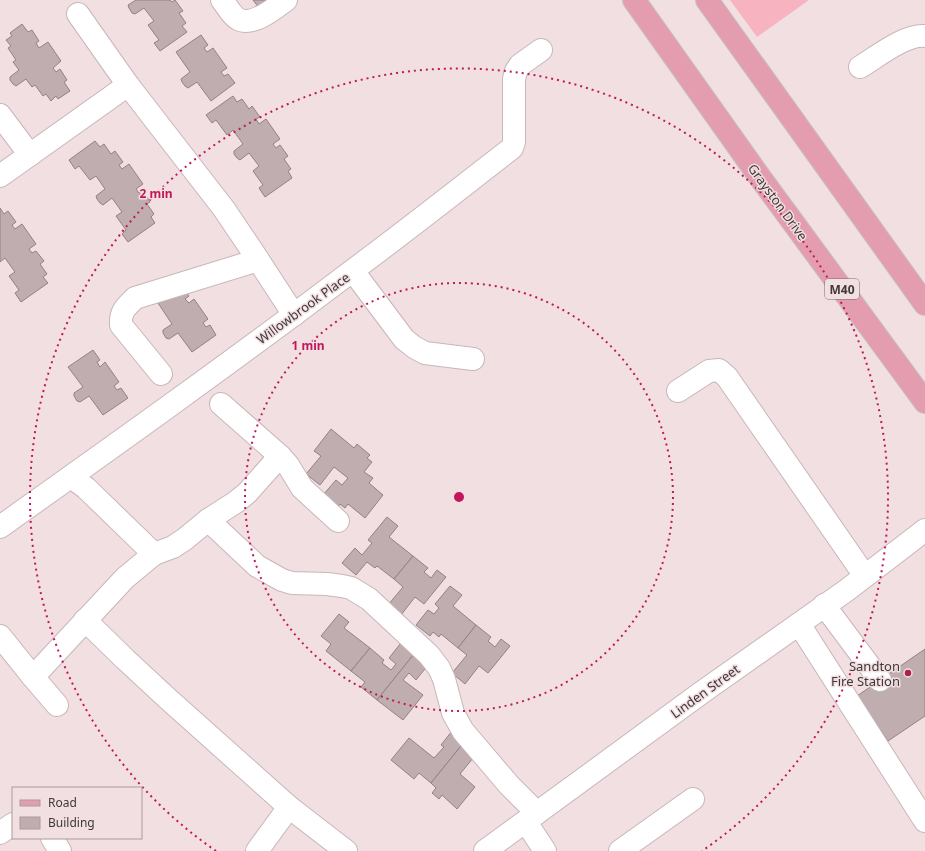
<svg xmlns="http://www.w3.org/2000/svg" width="925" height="851" font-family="'Noto Sans',sans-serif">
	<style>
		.green { fill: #f7b4c0 }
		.building { fill: #bfadb0; stroke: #938285 }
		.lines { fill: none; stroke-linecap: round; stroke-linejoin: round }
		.minor-casing { stroke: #c8b6b9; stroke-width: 24 }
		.major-casing { stroke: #c5c3c4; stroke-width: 24 }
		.minor { stroke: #fff; stroke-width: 22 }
		.major { stroke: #e49daf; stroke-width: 22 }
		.ring { fill: none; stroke: #c2185b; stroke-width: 2; stroke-dasharray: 2 4 }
		.poi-dot { fill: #af1e51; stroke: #f2dfe2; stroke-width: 1.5 }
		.labels { text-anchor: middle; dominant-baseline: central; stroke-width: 3; stroke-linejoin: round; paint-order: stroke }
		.shield { fill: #f2dfe2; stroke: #756a6c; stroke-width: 1 }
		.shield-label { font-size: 12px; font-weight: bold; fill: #3f3839 }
		.street-label { font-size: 13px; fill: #3f3839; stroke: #f2dfe2 }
		.poi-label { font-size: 13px; fill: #3f3839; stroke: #f2dfe2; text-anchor: end }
		.centre { fill: #c2185b; stroke: #f2dfe2; stroke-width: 2 }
		.ring-label { font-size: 12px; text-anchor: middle; font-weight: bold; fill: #c2185b; stroke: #f2dfe2; stroke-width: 3; stroke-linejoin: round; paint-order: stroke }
	</style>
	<rect width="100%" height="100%" fill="#f2dfe2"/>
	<path class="green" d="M730,0H809L757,37Z"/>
	<g class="building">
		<path d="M136,0H170L172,2L175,0L183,11L179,13L186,23L182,26L187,32L160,51L154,43L159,40L148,25L154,21L144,8L135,14L132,13L129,8L128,5Z"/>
		<path d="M253,0H270L259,8Z"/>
		<path d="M22,24L28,32L32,30L39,41L36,43L39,48L48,42L61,61L53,68L56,72L60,69L67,80L64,82L70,91L58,99L56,96L51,101L46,94L43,96L35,85L32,87L26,79L16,86L13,84L10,80V77L19,70L13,62L16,60L8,48L11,46L6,40L12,36L10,33Z"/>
		<path d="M201,35L208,45L204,48L207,52L213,48L227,68L221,72L224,76L228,74L235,83L211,101L197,82L188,88L185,86L182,82L181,79L190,72L176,52Z"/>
		<path d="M233,96L237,102L242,99L249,109L252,106L260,117L256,119L259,124L266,119L280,139L273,144L276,148L280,145L288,156L284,159L291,169L288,171L292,178L265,197L259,188L263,185L253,171L259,166L249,153L240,160L237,158L234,154V151L243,144L233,130L227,135L216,120L212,123L206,115Z"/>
		<path d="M95,141L100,147L104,144L111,154L115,151L123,162L119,165L122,169L129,164L143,184L136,189L139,193L143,191L150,202L147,204L154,214L151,217L155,223L128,242L122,234L126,230L116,216L122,212L112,198L103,205L100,203L97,199L96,196L105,189L96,176L90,180L79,166L75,169L69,160Z"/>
		<path d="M0,208L4,214L8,211L16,222L12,225L15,229L22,224L36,244L29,249L32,253L36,251L44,261L40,264L47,274L43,277L48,283L21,302L15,293L19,290L9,276L15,272L5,258L0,262Z"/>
		<path d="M182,287L189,296L185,299L189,303L194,299L208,319L203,323L206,327L210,325L216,335L192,352L178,333L169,339L166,338L163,333V330L172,324L158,303Z"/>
		<path d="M93,350L100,360L97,362L100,367L105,362L119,382L114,386L117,390L121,388L128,398L103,415L89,396L80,402L77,401L74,396V393L83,387L68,367Z"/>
		<path d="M331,429L354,448L357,444L370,455L367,458L372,462L364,472L373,478L369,483L383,495L365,518L348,504L345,508L340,504L338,507L323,495L336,480L342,485L348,478L334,467L320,485L306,474L321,456L314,451Z"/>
		<path d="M387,517L398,526L389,537L413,556L394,579L377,566L375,568L367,562L356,575L342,563L355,548L362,555L372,543L368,540Z"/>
		<path d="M413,556L428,568L424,572L431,578L437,570L446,577L424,604L415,597L401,615L388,605L403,587L394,579Z"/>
		<path d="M450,586L462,595L453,606L476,625L458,648L441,634L439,637L433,632L430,636L416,625L428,610L434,614L439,608L435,604Z"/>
		<path d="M339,614L349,622L344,628L370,648L351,671L326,651L331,644L321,636Z"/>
		<path d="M476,625L491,637L488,641L495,647L501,639L510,646L488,673L479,666L465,684L452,673L467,655L458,648Z"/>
		<path d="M401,643L414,654L377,700L361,687L365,682L351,671L370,648L384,660L382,663L391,670L396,664L389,658Z"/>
		<path d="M925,649V716L888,741L857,696Z"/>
		<path d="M414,654L428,665L416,680L409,673L403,680L423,695L403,720L377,700Z"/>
		<path d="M452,731L465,741L431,783L419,773L414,779L391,760L409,738L434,758L444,747L441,745Z"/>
		<path d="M465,741L478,752L460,774L475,787L457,809L442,795L439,799L432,793L436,788L431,783Z"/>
	</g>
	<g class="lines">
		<defs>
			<g id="minor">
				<path d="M222,0C227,6 231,15 238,19C253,27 275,8 286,0"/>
				<path d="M78,14L128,85L224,209L253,252L294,315"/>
				<path d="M860,67C877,57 905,34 925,36"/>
				<path d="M0,115L30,155"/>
				<path d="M0,176L128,85"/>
				<path d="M353,271L404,339L414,347L425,353L473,359"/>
				<path d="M161,374L121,325C120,311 126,307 135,298L258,260"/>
				<path d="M678,391L709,371L719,370L727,377L865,576"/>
				<path d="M221,404L280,456L288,465L302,488L338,521"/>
				<path d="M71,477L86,488L154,554"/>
				<path d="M208,520L257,566L282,580L292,583L327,584L342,586L351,588L369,599L429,655L439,668L444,679L453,713L463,731L509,785L537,813"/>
				<path d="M0,527C118,443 236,359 352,271C406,231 459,189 512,148L514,142V79L516,71L520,65L541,50"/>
				<path d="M824,605L880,680"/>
				<path d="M85,620L125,659L167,698L289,807L346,851"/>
				<path d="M799,624L925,821"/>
				<path d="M0,636L33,677L57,705"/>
				<path d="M33,677L125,578L154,554L173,547L185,539L208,520L236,502L247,493L280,456"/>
				<path d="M526,822L545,851"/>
				<path d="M0,833L13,824"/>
				<path d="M52,838L60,851"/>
				<path d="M257,851L289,807"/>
				<path d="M485,851L701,693L847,590L925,530"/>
				<path d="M620,851L693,799"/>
			</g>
			<g id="major">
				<path d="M634,0L759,176L925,402"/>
				<path d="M707,0L925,304"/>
			</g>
		</defs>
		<use href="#minor" class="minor-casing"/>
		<use href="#major" class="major-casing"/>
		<use href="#minor" class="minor"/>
		<use href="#major" class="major"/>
	</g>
	<g class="ring">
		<circle cx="459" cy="497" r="214"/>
		<path d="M216 851A429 429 0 1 1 702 851"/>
	</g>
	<circle class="poi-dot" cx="908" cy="673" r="4"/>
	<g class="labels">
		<rect class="shield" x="825" y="279" width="34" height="20" rx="3"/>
		<g class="shield-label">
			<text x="842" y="289">M40</text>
		</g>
		<g class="street-label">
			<text transform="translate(778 202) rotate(54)">Grayston Drive</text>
			<text transform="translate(303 308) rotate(-36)">Willowbrook Place</text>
			<text transform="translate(705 691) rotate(-36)">Linden Street</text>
		</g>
		<g class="poi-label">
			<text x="900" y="666">Sandton<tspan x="900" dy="15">Fire Station</tspan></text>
		</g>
	</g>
	<circle cx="459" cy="497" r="6" class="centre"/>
	<g class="ring-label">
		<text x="156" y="198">2 min</text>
		<text x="308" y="350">1 min</text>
	</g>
	<rect x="12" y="787" width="130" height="52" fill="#f2dfe2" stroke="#aa9c9e"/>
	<rect x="20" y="800" width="20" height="6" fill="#e49daf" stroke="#aa9c9e"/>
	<text x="48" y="807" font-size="12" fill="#3f3839">Road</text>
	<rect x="20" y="817" width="20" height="12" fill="#bfadb0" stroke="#aa9c9e"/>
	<text x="48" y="827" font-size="12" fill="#3f3839">Building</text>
</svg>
